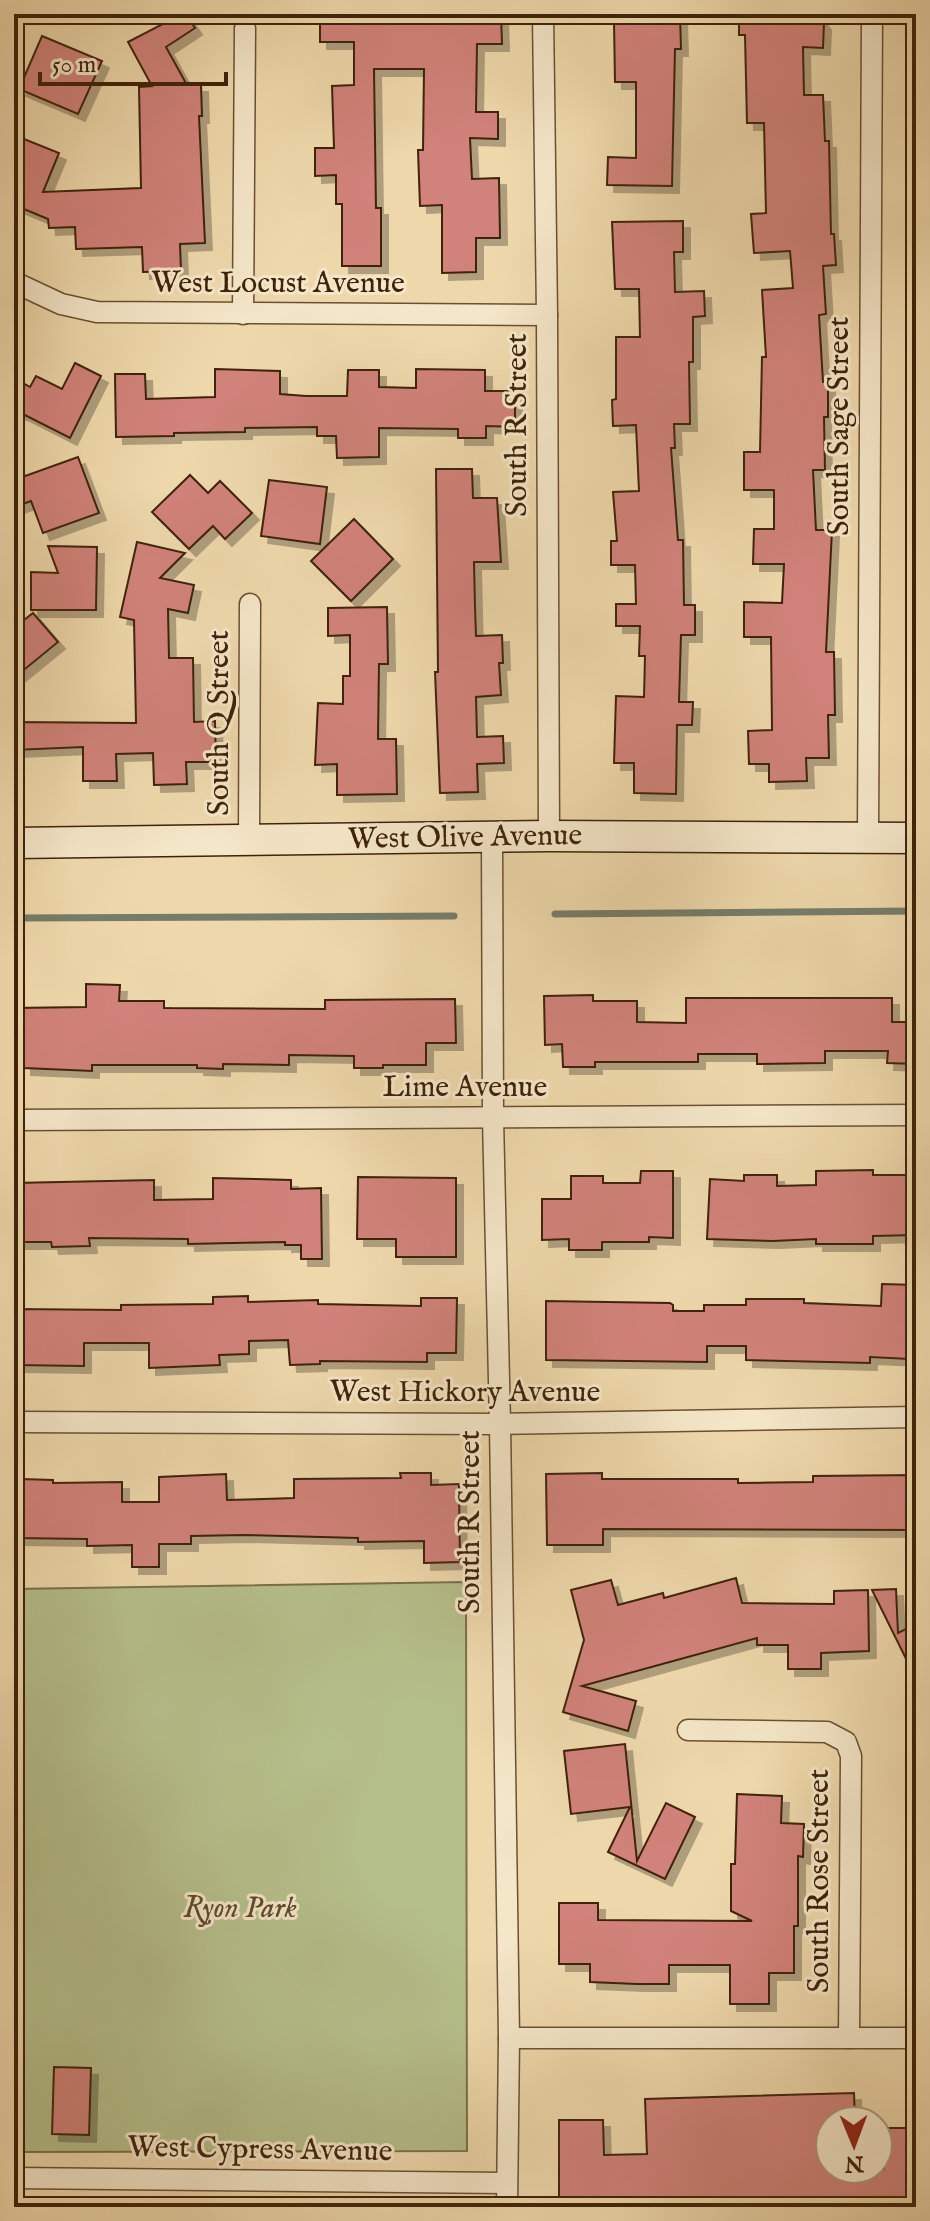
<svg xmlns="http://www.w3.org/2000/svg" width="930" height="2221" font-family="'IM FELL English',serif">
	<style>
		.green { fill: #b5bf8b; stroke: #7a704a; stroke-width: 2 }
		.lines { fill: none; stroke-linecap: round; stroke-linejoin: round }
		.stream { stroke: #757d6a; stroke-width: 7 }
		.building { fill: #d1827a; stroke: #3f2209; stroke-width: 2; filter: url(#shadow) }
		.street-casing { stroke: #6b5032; stroke-width: 23 }
		.secondary-casing { stroke: #3f2209; stroke-width: 33 }
		.street { stroke: #f4e6c8; stroke-width: 20 }
		.secondary { stroke: #f4e6c8; stroke-width: 30 }
		.labels { text-anchor: middle; dominant-baseline: central; stroke-width: 6; stroke-linejoin: round; paint-order: stroke }
		.street-label { font-size: 30px; fill: #3f2209; stroke: #f4e6c8 }
		.park-label { font-size: 30px; font-style: italic; fill: #5c492a; stroke: #f4e6c8 }
	</style>
	<defs>
		<filter id="shadow"><feDropShadow dx="7" dy="7" stdDeviation="0" flood-color="#0004"/></filter>
	</defs>
	<rect width="100%" height="100%" fill="#eed8ab"/>
	<filter id="stains"><feTurbulence type="fractalNoise" baseFrequency=".0025" numOctaves="4"/><feColorMatrix values="0 0 0 0 .2 0 0 0 0 .09 0 0 0 0 .02 0 0 0 .5 -.17"/></filter>
	<radialGradient id="worn" r=".72"><stop offset=".6" stop-color="#630" stop-opacity="0"/><stop offset="1" stop-color="#630" stop-opacity=".3"/></radialGradient>
	<path class="green" d="M466,1582L467,2151L14,2152V1589Z"/>
	<g class="lines">
		<g class="stream">
			<path d="M555,914L916,911"/>
			<path d="M14,918L454,916"/>
		</g>
	</g>
	<g class="building">
		<path d="M156,14H186L195,28L166,47L187,85H201L202,116H199L205,243L180,244L181,271L143,272L142,247L76,249L75,227L49,228L48,219L14,205V135L59,153L43,192L141,188L139,87L152,86L128,42L163,24Z"/>
		<path d="M320,14H501L502,44H477L476,112H498V139L470,138L472,179L499,178L500,238H476V272L442,273V205L420,206L418,150H423L424,69H374L376,208H381V266H342V204H336V175L315,176V148H334L332,86L354,85V42H320Z"/>
		<path d="M640,14H680L681,49H675L672,186L607,185L608,157L636,158V82H615L614,22H640Z"/>
		<path d="M739,14H817L824,23L823,48L803,47L804,95H823L825,141H829L831,234H834L836,265L823,266L826,314L819,315L823,382L828,383V417H824L825,470H813L816,530H832L826,652H834L835,715H828L829,758H806L807,781L769,782V764H749L748,731L772,730L771,637H744V602L782,603L784,564H753L754,529H774V490H744V452H760L762,357H766L762,290L793,288L790,251L754,253L751,214L766,213L764,123H747L745,35H739Z"/>
		<path d="M42,36L102,61L78,114L19,89Z"/>
		<path d="M683,221V252H674L675,292L704,291L705,316L693,317V362H689L690,424H674L675,448H671L678,540H683L684,605H695V635H681L679,702H693L692,725H677L676,794L634,793V763H614L616,696L644,697L645,656H639L640,626H616V604H636L635,565H611V541H617L613,492L639,491L636,425L613,426L612,400L616,399V337H640L639,289H615L612,222Z"/>
		<path d="M75,363L101,376L70,438L21,413H14V378L30,387L36,376L62,389Z"/>
		<path d="M215,369L280,371V394L306,396H347L348,370H379V387L416,388V369L485,370V391H515V427L486,426V438H458V429L379,428V457L337,458L336,436H317V427L245,428V432L174,433V436L116,437L115,374H145L146,399L215,397Z"/>
		<path d="M78,457L99,513L43,533L31,501L14,507V480Z"/>
		<path d="M436,469H472L473,498H497L501,562H474L475,607L476,636L502,635L503,663H499L501,695L476,697L477,737L503,736L504,763L477,764L478,792L440,793L435,672H438Z"/>
		<path d="M190,475L208,493L220,481L252,513L225,539L213,526L189,549L152,512Z"/>
		<path d="M269,480L327,487L320,544L261,536Z"/>
		<path d="M354,519L393,559L351,601L311,561Z"/>
		<path d="M137,542L185,553L160,578L194,585L188,613L168,609L169,658H193L194,722L215,721L216,762H186L187,784L154,785L153,753L116,754L117,781H83V747L14,750V722L136,723L134,620L120,617Z"/>
		<path d="M48,546L97,547L96,610H31V572L58,573Z"/>
		<path d="M387,607L388,664H379L378,739H396L397,794L337,795V764L315,765L318,703L343,704V676H350V635L328,636V608Z"/>
		<path d="M33,613L58,642L14,678V628Z"/>
		<path d="M86,984L120,985L119,1001H164V1008L325,1009V1000L455,999L456,1043H426V1065H383V1068H354V1056L289,1055V1065L223,1064V1069L197,1068V1065H92V1071L24,1068V1050L14,1049V1008L86,1007Z"/>
		<path d="M593,995V1001H637V1022L686,1023V998H892V1022H916V1064L887,1063L888,1051H825V1063L757,1064V1054H698V1062H595V1067H563L562,1044L545,1045L544,996Z"/>
		<path d="M873,1170V1175H911L912,1199L916,1198V1235L873,1236V1244H816V1239L773,1241L707,1239L710,1179L744,1181V1175H777V1186L816,1185V1171Z"/>
		<path d="M641,1171H673V1238L649,1237V1242H602V1250H569V1239L542,1240V1199H571V1176H603V1183H640Z"/>
		<path d="M358,1177L456,1178V1257H396V1239H357Z"/>
		<path d="M213,1178L291,1180V1189L321,1188L322,1259H301V1245H285V1242L188,1244V1239L89,1238L90,1246L52,1247L51,1242H14V1183L154,1180V1200L213,1199Z"/>
		<path d="M882,1284L916,1285V1347H909V1359L870,1357V1363L746,1360V1346H707V1362L546,1360V1301L670,1303L673,1305V1311H704V1305H746V1299H804V1303L881,1306Z"/>
		<path d="M248,1296V1302L318,1300V1304L421,1306V1298H457L456,1353H427V1362L320,1361V1364L290,1365L288,1340L249,1341V1354L219,1355L220,1365L149,1368V1343H84V1366L14,1365V1309L121,1310V1305L213,1304V1297Z"/>
		<path d="M400,1473H431V1485L459,1484L460,1562L424,1563V1541L358,1542V1538L244,1535L191,1536V1544H159V1567H132V1545L87,1546V1539L14,1538V1505H21V1479L53,1480V1483L122,1482V1502H159V1477L226,1474L227,1500L264,1499L294,1498V1479L401,1478Z"/>
		<path d="M602,1473V1479H738V1483L813,1482V1476L916,1475V1530L603,1529V1545H547L546,1474Z"/>
		<path d="M736,1578L742,1603L834,1604V1591L868,1590L869,1651L821,1653V1669H788V1645H757V1638L582,1686L636,1701L628,1731L563,1712L584,1640L571,1590L611,1580L618,1605L663,1593L664,1598Z"/>
		<path d="M896,1589L898,1633L916,1624V1679L872,1590Z"/>
		<path d="M625,1744L637,1861L666,1803L695,1817L665,1879L608,1852L630,1807L571,1814L564,1751Z"/>
		<path d="M737,1794L782,1796L781,1823L804,1824L803,1857L798,1856V1926H794V1973H769V2004H730V1965H669V1984H637L590,1982V1964H559V1903H598V1920L752,1921L731,1911V1864H735Z"/>
		<path d="M54,2067L91,2068L89,2135L52,2134Z"/>
		<path d="M854,2093L855,2121H830V2169H884L883,2128H916V2207H559V2120H603L604,2155L647,2154L645,2099Z"/>
	</g>
	<g class="lines">
		<defs>
			<g id="street">
				<path d="M543,14L547,315L549,836"/>
				<path d="M14,282L61,304L97,312L547,315"/>
				<path d="M243,314L245,28"/>
				<path d="M492,837L493,1118L500,1424L509,2038L507,2207"/>
				<path d="M868,837L872,14"/>
				<path d="M249,841L250,604"/>
				<path d="M14,1120L916,1115"/>
				<path d="M14,1422L500,1424L916,1417"/>
				<path d="M688,1730L827,1732L846,1742L851,1756L849,2038"/>
				<path d="M509,2038H916"/>
				<path d="M14,2178L506,2183"/>
			</g>
			<path id="secondary" d="M14,843L549,836L916,838"/>
		</defs>
		<use href="#street" class="street-casing"/>
		<use href="#secondary" class="secondary-casing"/>
		<use href="#street" class="street"/>
		<use href="#secondary" class="secondary"/>
	</g>
	<g class="labels">
		<g class="street-label">
			<text x="278" y="284">West Locust Avenue</text>
			<text transform="translate(518 425) rotate(-90)">South R Street</text>
			<text transform="translate(840 426) rotate(-90)">South Sage Street</text>
			<text transform="translate(220 723) rotate(-90)">South Q Street</text>
			<text transform="translate(465 838) rotate(-1)">West Olive Avenue</text>
			<text x="465" y="1088">Lime Avenue</text>
			<text x="465" y="1393">West Hickory Avenue</text>
			<text transform="translate(471 1522) rotate(-90)">South R Street</text>
			<text transform="translate(820 1881) rotate(-90)">South Rose Street</text>
			<text transform="translate(260 2150) rotate(1)">West Cypress Avenue</text>
		</g>
		<g class="park-label">
			<text x="240" y="1909">Ryon Park</text>
		</g>
	</g>
	<rect width="930" height="2221" fill="none" stroke="#eed8ab" stroke-width="48"/>
	<rect x="16" y="16" width="898" height="2189" fill="none" stroke="#3f2209" stroke-width="4"/>
	<rect x="24" y="24" width="882" height="2173" fill="none" stroke="#3f2209" stroke-width="2"/>
	<g transform="translate(854 2145) rotate(179)"><circle r="38" fill="#f4e6c8" stroke="#ac987c" stroke-width="2"/>
	<path d="M0-6L14 30L0 20L-14 30Z" fill="#8f2418"/>
	<text y="-12" font-size="22" font-weight="bold" text-anchor="middle" fill="#3f2209">N</text>
	</g>
	<path d="M40 72v12h186v-12" fill="none" stroke="#3f2209" stroke-width="4"/>
	<text x="52" y="72" font-size="24" fill="#3f2209" stroke="#f4e6c8" stroke-width="6" paint-order="stroke">50 m</text>
	<rect width="100%" height="100%" filter="url(#stains)"/>
	<rect width="100%" height="100%" fill="url(#worn)"/>
</svg>
